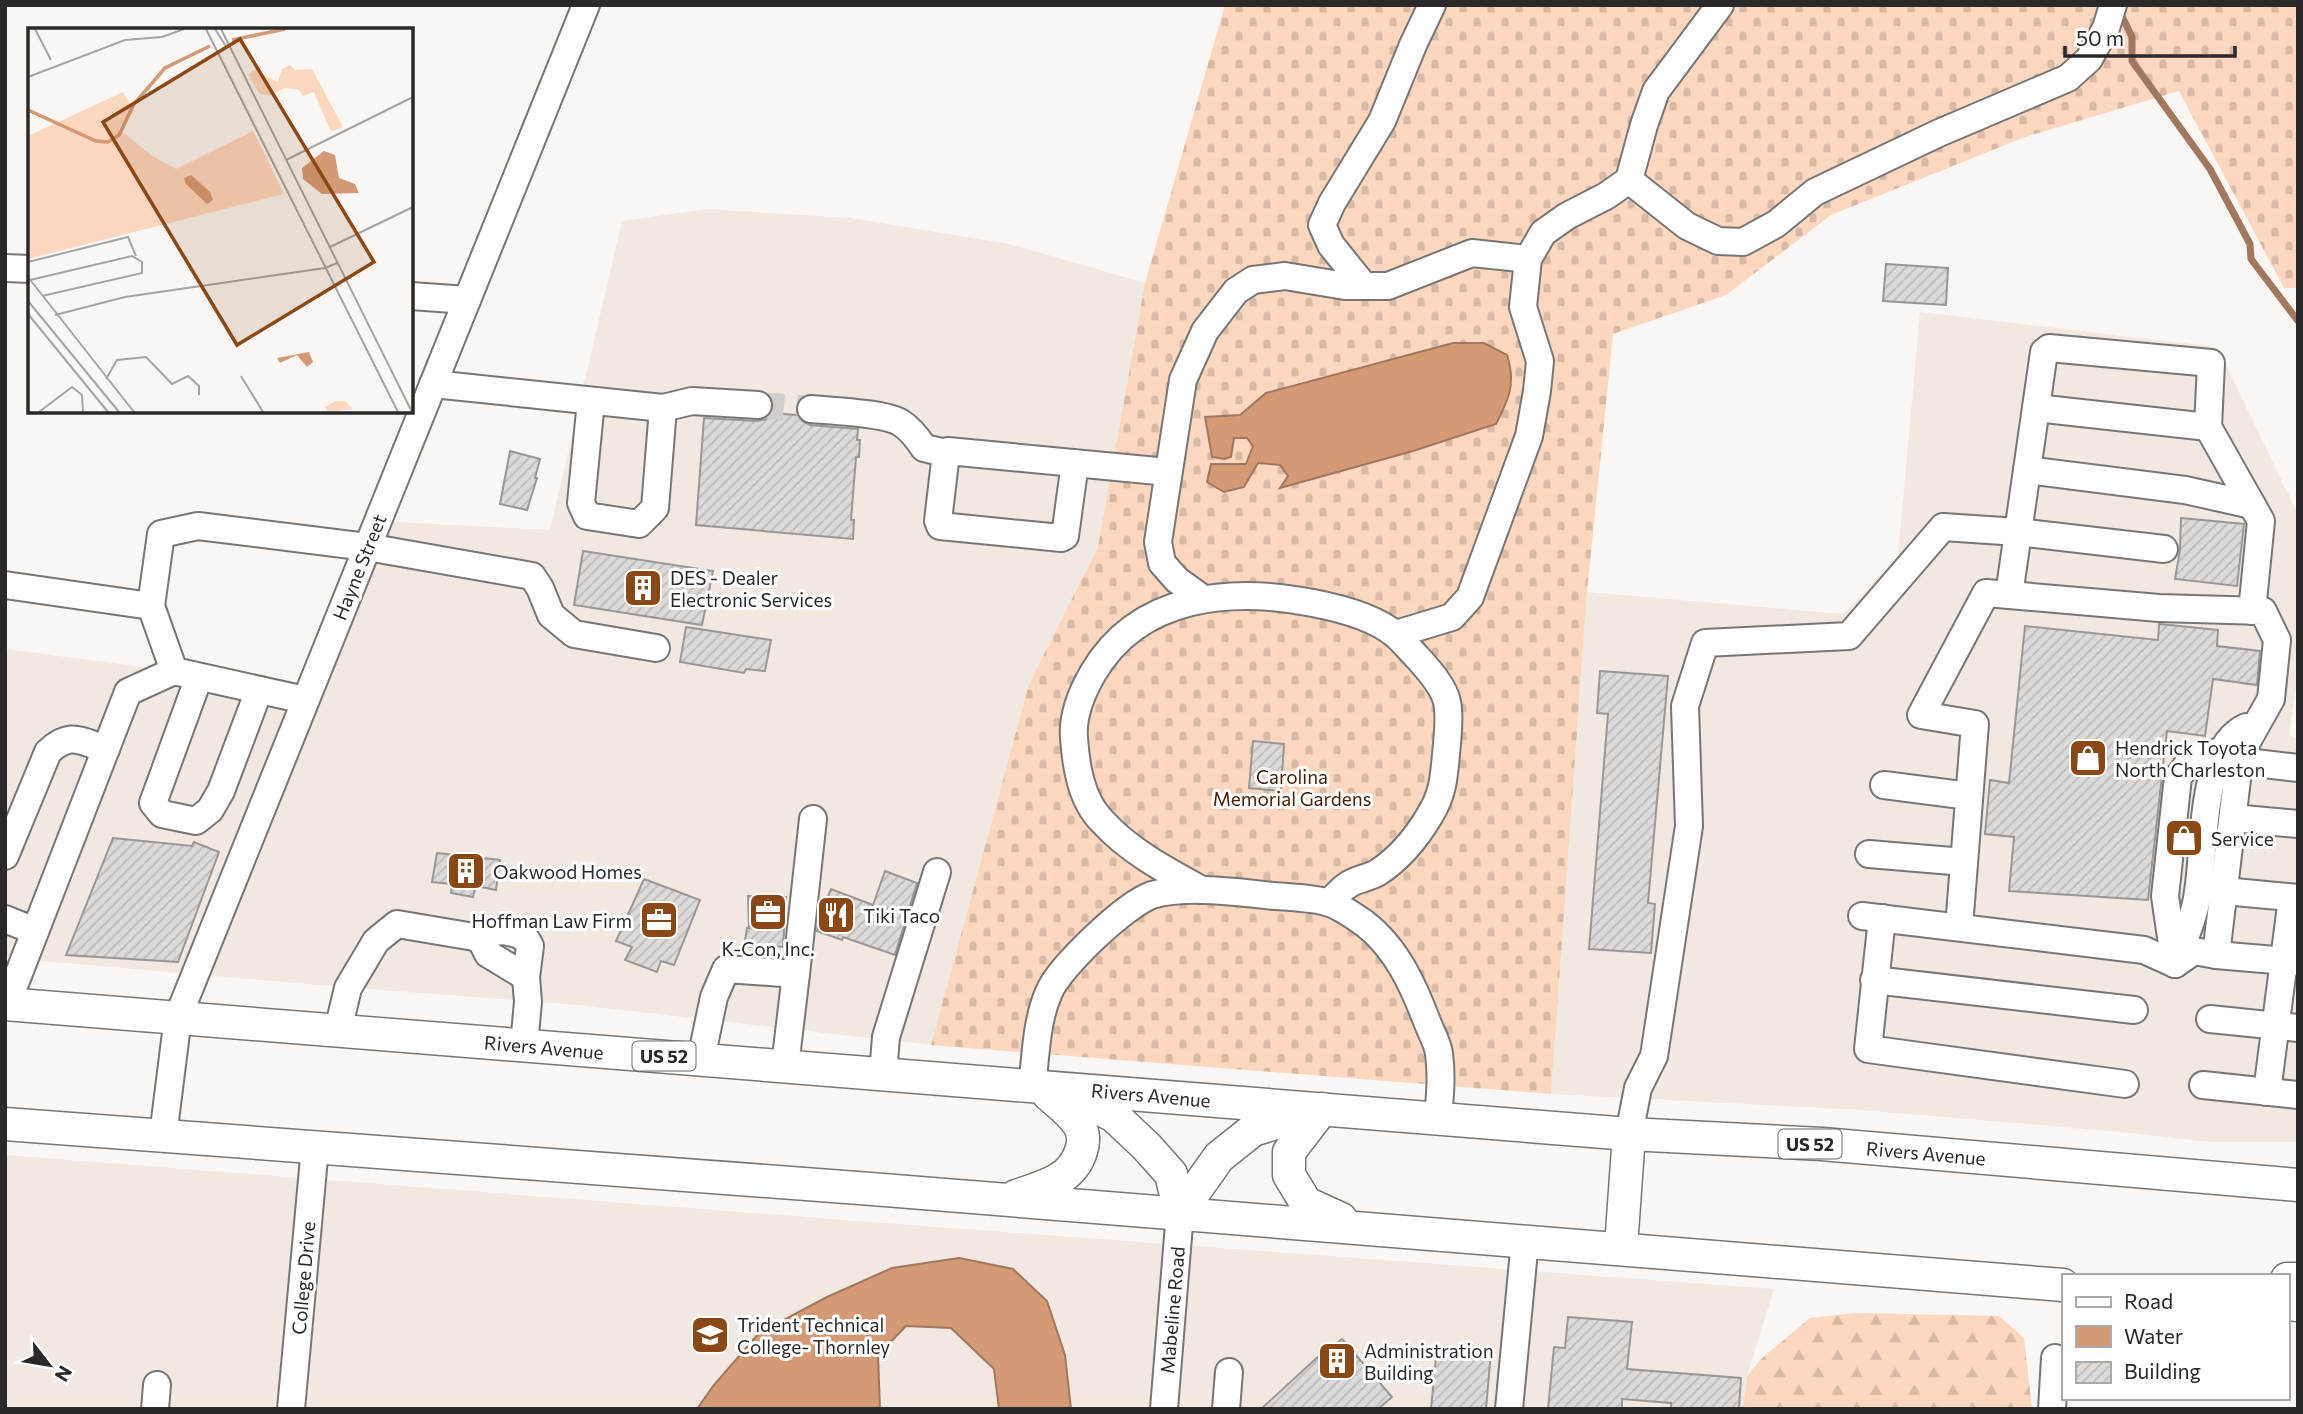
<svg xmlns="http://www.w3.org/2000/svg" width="2303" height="1414" font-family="Commissioner,sans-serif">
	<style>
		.built { fill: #f2e8e2 }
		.forest { fill: url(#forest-firs) }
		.cemetery { fill: url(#cemetery-stones) }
		.water { fill: #d49975; stroke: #a1775e; stroke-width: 2 }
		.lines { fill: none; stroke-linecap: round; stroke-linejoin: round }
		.stream { stroke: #a1775e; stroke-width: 7 }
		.building { fill: url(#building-hatch); stroke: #999795; stroke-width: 2 }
		.minor-tunnel { stroke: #d0cdcb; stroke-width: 26; stroke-dasharray: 26 13; stroke-linecap: butt }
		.minor-casing { stroke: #787674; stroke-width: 30 }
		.major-casing { stroke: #787674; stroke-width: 35 }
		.minor { stroke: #fff; stroke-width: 26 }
		.major { stroke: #fff; stroke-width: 32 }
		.labels { text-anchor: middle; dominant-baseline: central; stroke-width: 6; stroke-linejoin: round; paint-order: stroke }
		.shield { fill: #fff; stroke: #6a6868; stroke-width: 2 }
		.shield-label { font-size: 18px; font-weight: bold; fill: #2a2828 }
		.street-label { font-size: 19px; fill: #2a2828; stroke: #fff }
		.poi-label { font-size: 19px; fill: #2a2828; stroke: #fff; text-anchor: start }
		.park-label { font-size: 19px; fill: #431d01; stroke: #fff }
		.inset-river { fill: none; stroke: #d49975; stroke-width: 3.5 }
		.inset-road { fill: none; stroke: #a6a4a2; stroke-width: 2 }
		.view { fill: #8a4817; fill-opacity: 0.15; stroke: #8a4817; stroke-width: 3.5 }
		.inset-edge { fill: none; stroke: #2a2828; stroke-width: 3.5 }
	</style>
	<defs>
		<pattern id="forest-firs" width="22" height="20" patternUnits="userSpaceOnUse" patternTransform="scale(1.75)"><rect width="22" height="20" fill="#fcd7c0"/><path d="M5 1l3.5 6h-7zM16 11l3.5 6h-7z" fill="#d8b9a5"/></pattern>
		<pattern id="cemetery-stones" width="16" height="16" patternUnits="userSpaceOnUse" patternTransform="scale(1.75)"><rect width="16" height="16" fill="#fcd7c0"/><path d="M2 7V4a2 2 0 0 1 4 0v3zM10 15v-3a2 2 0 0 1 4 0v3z" fill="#d8b9a5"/></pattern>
		<pattern id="building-hatch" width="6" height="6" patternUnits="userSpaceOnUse" patternTransform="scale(1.75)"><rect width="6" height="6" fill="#dcd9d7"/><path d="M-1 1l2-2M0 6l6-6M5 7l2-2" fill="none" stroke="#bdbab9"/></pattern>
	</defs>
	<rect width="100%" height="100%" fill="#f9f6f4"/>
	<g class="built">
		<path d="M708,209L850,218L1010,244L1145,283L1098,547L1029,684L931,1045L578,1005L330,986L5,958V649L174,671L305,700L378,521L550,530L622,221Z"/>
		<path d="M1920,312L2217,347L2298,514V672L2289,735L2298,739V1142H2208L2131,1133L1860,1110L1551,1094L1587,592L1844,614L1898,556Z"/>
		<path d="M5,1155L884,1223L1774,1289L1747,1376L1743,1409H5Z"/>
	</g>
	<path class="forest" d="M1855,1313L1999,1316L2024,1338L2032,1409H1743L1747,1376L1761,1359L1810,1318Z"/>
	<path class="cemetery" d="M1225,5H2298V288H2284L2179,91L2025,137L1831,215L1726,295L1613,334L1587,592L1551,1094L931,1045L1029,684L1098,547L1145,283Z"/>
	<g class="water">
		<path d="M1453,343H1484L1507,355C1516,383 1509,399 1496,424L1413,451L1280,488L1288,476L1280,465L1258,463L1244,487L1224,492L1207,482L1211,464H1246L1253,446L1247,438H1234L1231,457L1224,459L1212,457L1205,417L1240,415L1266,393Z"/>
		<path d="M959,1258L1013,1269L1047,1301L1065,1355L1071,1409H999L994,1369L951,1328L906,1326L878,1355L880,1409H697L713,1386L759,1333L827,1297L892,1268Z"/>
	</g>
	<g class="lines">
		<path class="stream" d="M2120,12L2132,37V61L2210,169L2250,244L2251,259L2298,321"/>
	</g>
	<g class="building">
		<path d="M1886,264L1948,268L1946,305L1883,301Z"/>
		<path d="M771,413L796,415L802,421L810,425L858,429L857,440H860L859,457H856L851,520H854L853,539L696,525L704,418L757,421L766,419Z"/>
		<path d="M510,451L540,459L535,478H537L527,510L500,504Z"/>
		<path d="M2181,518L2244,524L2237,586L2175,579L2180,550Z"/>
		<path d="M583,551L713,571L702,625L574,605Z"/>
		<path d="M2159,624L2218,630L2217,646L2260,651L2257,685L2213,679L2205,736L2167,731L2148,900L2009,891L2014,837L1985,834L1990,780L2009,783L2025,626L2158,640Z"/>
		<path d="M686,627L771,640L765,671L746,669L744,673L680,662Z"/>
		<path d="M1600,671L1668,676L1648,903L1655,904L1651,953L1589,949L1608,714L1597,713Z"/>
		<path d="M1253,741L1284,744L1281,791L1249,788Z"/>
		<path d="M113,838L192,846L194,842L219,852L178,962L66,955Z"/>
		<path d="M437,853L500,860L496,890L476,886L473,897L451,893L452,884L432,882Z"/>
		<path d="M885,871L917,883L895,955L843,937L842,940L817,931L818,922L831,889L873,905Z"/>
		<path d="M644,879L700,900L674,965L661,961L657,972L625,960L632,947L616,941Z"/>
		<path d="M748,896L786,897L783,947L765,945V948L744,946L747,928H749Z"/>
		<path d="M1568,1317L1632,1322L1627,1369L1741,1378L1739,1409H1671V1403L1622,1399V1409H1548L1554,1347L1565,1348Z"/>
		<path d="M1342,1339L1392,1397L1378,1409H1261L1332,1344L1333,1346Z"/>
		<path d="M1437,1347L1491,1352L1486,1409H1431Z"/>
	</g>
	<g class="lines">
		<path class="minor-tunnel" d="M758,405L811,409"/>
		<defs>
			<g id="minor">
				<path d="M1629,180L1687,226L1718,241L1743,242L1776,224L1815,192L1939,133L2068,78L2089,59L2106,28L2113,5"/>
				<path d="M5,268L30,269"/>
				<path d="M1364,286L1331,245L1322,225L1332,203L1382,121L1413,45L1432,5"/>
				<path d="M411,296L467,300"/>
				<path d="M433,384L663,408L655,508L639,524L587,516L581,503L591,401"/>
				<path d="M663,408L692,401L758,405"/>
				<path d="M2036,408L2208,427"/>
				<path d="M811,409C832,411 886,413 901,423C911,429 918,439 924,448L946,453"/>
				<path d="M1075,463L1065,536L1061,538L940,526L938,521L946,453L948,451L1168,472"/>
				<path d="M2027,470L2185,490L2252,505"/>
				<path d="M5,585L151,606L161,534L198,526L367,547L532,576L540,588L551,615L574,634L656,648"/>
				<path d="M2009,595L2044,352L2049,348L2211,363L2208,427L2261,521L2252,611"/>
				<path d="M1202,598L1177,580L1162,563L1158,542L1183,380L1205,331L1236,291L1253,280L1285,276L1345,286H1388L1472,253L1528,259"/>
				<path d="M151,606L174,671L305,700"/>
				<path d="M1396,634L1452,617L1470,597L1529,436L1537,391L1540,361L1523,307L1528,259L1543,233L1567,216L1606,196L1629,180L1644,125L1656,91L1720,5"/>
				<path d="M199,677L153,803L162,814L196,821L210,810L221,791L259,690"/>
				<path d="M2239,761L2298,768"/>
				<path d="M1884,785L1969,796"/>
				<path d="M2233,818L2298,824"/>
				<path d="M1869,854L1964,862"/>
				<path d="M5,856L48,752C70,731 80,741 106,749"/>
				<path d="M1202,890C1167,871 1129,851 1102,821C1081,800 1076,766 1074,738C1072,715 1082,692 1093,673C1139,594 1232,587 1313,603C1339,608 1376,618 1396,635C1404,642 1411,651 1418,658C1428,669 1444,687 1447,702C1450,716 1448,730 1447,744C1444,771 1445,791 1430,815C1417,837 1399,859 1377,873C1368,878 1356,879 1348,885C1341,889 1335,897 1329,903"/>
				<path d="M2224,891L2298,898"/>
				<path d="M1862,916L2144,950L2175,964"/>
				<path d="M1882,918L1868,1049L2125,1084"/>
				<path d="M5,919L35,931"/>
				<path d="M1959,927L1975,724L1921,715L1986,593L2159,608L2263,611L2277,640L2271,699L2240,754L2216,955L2194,951L2175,964"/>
				<path d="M480,938L488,954L526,977"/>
				<path d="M2216,955L2298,962"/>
				<path d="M2174,958L2165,896L2178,777L2192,759L2221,751"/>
				<path d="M2175,964C2182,944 2192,923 2196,903C2207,856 2196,751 2246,727"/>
				<path d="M796,974L813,819"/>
				<path d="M1874,980L2134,1010"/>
				<path d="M7,1004L128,692L174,671"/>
				<path d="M2210,1019L2298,1028"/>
				<path d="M338,1030L348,988L376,941L397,924L480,938L494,932L504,931L517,934L526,939L530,946L526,977L528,1002L524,1045"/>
				<path d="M701,1059L714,997L726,969L796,974L785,1066"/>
				<path d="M883,1074L886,1037L937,872"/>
				<path d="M2203,1085L2298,1095"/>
				<path d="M1032,1086C1036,1056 1036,1021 1049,992C1060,966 1126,904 1152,895C1185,885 1240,892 1274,896C1291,897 1310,898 1327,902C1338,905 1354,916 1364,923C1397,948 1414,987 1428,1024C1432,1034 1438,1044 1439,1054C1442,1076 1440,1096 1438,1118"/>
				<path d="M2267,1092L2292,898"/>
				<path d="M1629,1134L1638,1088L1654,1056L1689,826L1685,706L1705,643L1849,636L1943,527L2018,532L2164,549"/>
				<path d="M163,1136L178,1017L586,5"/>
				<path d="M155,1409L157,1385"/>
				<path d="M291,1409L315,1147"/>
				<path d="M1164,1409L1180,1212"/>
				<path d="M1226,1409L1229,1372"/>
				<path d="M1509,1409L1525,1240"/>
				<path d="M2052,1409L2055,1358"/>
			</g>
			<g id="major">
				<path d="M5,1004L1629,1134L1822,1144L2298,1185"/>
				<path d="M1073,1095L1114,1116L1146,1146L1171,1174L1180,1212"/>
				<path d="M1322,1109L1289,1152V1175L1306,1203L1341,1219"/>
				<path d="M5,1124C691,1175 1378,1226 2063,1285"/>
				<path d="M1016,1196C1042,1187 1072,1181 1081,1151C1084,1143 1084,1133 1079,1125C1072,1113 1058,1103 1048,1094"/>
				<path d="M1180,1212L1219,1157L1253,1130L1304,1114"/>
				<path d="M1621,1247L1629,1134"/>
				<path d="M2287,1279H2298"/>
				<path d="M2287,1304L2298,1305"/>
			</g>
		</defs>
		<use href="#minor" class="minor-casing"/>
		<use href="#major" class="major-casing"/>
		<use href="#minor" class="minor"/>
		<use href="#major" class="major"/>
	</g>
	<defs>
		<symbol id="building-square" viewBox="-11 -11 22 22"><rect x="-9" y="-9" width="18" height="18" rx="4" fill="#8a4817" stroke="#fff"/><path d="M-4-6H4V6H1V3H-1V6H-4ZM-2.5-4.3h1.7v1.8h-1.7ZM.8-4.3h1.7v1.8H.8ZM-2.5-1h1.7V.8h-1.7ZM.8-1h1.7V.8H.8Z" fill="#fff"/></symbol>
		<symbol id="shop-square" viewBox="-11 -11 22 22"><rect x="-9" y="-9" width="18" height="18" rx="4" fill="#8a4817" stroke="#fff"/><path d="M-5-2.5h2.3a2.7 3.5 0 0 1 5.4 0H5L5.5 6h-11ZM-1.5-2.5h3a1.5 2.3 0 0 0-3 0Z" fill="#fff"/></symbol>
		<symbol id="office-square" viewBox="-11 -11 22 22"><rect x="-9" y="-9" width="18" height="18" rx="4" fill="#8a4817" stroke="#fff"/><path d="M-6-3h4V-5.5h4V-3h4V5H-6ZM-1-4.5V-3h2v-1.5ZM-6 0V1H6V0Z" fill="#fff"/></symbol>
		<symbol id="restaurant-square" viewBox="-11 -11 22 22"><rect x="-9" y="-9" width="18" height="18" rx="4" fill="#8a4817" stroke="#fff"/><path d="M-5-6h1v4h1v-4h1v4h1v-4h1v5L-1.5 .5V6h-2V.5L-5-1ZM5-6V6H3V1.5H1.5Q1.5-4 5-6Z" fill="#fff"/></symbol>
		<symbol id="university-square" viewBox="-11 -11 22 22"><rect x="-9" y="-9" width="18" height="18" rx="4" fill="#8a4817" stroke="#fff"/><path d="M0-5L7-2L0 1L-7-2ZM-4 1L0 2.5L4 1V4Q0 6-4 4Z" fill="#fff"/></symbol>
	</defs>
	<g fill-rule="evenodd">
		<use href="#building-square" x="621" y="566" width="44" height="44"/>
		<use href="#shop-square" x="2066" y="736" width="44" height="44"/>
		<use href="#shop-square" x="2162" y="816" width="44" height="44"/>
		<use href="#building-square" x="444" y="849" width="44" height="44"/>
		<use href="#office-square" x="746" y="890" width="44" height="44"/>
		<use href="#restaurant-square" x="814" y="893" width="44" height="44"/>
		<use href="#office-square" x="637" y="898" width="44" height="44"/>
		<use href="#university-square" x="688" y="1313" width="44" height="44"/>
		<use href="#building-square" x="1315" y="1339" width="44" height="44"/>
	</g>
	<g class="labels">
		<g class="shield">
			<rect x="632.5" y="1041.5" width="63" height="29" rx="5"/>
			<rect x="1778.5" y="1129.5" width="63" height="29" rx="5"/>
		</g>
		<g class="shield-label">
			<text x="664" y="1056">US 52</text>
			<text x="1810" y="1144">US 52</text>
		</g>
		<g class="street-label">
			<text transform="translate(359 567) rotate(-68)">Hayne Street</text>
			<text transform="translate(544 1047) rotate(5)">Rivers Avenue</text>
			<text transform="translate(1151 1095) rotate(5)">Rivers Avenue</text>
			<text transform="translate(1926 1153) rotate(5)">Rivers Avenue</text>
			<text transform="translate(303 1278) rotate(-85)">College Drive</text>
			<text transform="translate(1172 1310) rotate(-85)">Mabeline Road</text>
		</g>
		<g class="poi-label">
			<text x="670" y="577">DES - Dealer<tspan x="670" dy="22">Electronic Services</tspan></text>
			<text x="2115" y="747">Hendrick Toyota<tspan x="2115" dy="22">North Charleston</tspan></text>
			<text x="2211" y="838">Service</text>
			<text x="493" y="871">Oakwood Homes</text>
			<text x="863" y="915">Tiki Taco</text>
			<text x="632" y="920" text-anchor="end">Hoffman Law Firm</text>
			<text x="768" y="948" text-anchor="middle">K-Con, Inc.</text>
			<text x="737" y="1324">Trident Technical<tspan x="737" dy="22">College- Thornley</tspan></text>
			<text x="1364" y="1350">Administration<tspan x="1364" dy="22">Building</tspan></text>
		</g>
		<g class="park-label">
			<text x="1292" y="776">Carolina<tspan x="1292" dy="22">Memorial Gardens</tspan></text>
		</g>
	</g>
	<g transform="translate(28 28)">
		<rect width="385" height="385" fill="#f9f6f4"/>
		<path d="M233,37L232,45L250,54L254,41L262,37L267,42L284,41L315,99L303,104L286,64L275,68L270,61L257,60L241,68L231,65L220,47ZM308,373H317L325,381L300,384L297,379Z" fill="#fcd7c0"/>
		<path d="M95,64L104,79L91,101L123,127L148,141L225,103L256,166L0,231V108Z" fill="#fcd7c0"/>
		<path d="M296,123L307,127L311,150L327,156L331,165L294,166L275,151L274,140ZM163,147L182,164L185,172L179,176L158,156L156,150ZM281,324L285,334L279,339L269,327L252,335L249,330Z" fill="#d49975"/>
		<path class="inset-river" d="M204,12L257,1M0,82L68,113L80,114L91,107L106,76L137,40L182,18"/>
		<path class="inset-road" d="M7,1L23,32M178,1L370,384M187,1L199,20M193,1L384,384M0,49L97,12L134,9L156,1M258,132L385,69M302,219L385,179M0,234L100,209L108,228M0,249L106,384M2,252L104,228L114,234V245L14,268M0,273L91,384M0,286L80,384M27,287L97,269L297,240L309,235M213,348L235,384M78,351L89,332L118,329L144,356L160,348L171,358V367M11,384L44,359L54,367L55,384"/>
		<path class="view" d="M212,11L346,234L209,317L75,94Z"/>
		<rect width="385" height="385" class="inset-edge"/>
	</g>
	<rect width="2303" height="1414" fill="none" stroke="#2a2828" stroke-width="14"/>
	<rect x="2062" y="1274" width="228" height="126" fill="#ffffff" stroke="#aaa9a9" stroke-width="2"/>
	<rect x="2076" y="1297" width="35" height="10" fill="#ffffff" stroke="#aaa9a9" stroke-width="2"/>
	<text x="2124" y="1309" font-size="21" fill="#2a2828">Road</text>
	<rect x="2076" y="1326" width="35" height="21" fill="#d49975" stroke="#aaa9a9" stroke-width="2"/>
	<text x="2124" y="1344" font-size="21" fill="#2a2828">Water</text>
	<rect x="2076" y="1362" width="35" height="21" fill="url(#building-hatch)" stroke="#aaa9a9" stroke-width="2"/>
	<text x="2124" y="1379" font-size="21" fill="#2a2828">Building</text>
	<g transform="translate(49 1365) rotate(121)" stroke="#ffffff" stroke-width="5" paint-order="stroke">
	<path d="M0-5L12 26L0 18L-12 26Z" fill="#2a2828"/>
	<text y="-10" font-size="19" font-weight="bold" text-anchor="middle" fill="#2a2828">N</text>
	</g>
	<path d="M2065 46v10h170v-10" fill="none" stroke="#2a2828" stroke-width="3.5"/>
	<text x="2076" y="46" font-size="21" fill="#2a2828" stroke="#ffffff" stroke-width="5" paint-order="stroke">50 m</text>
</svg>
